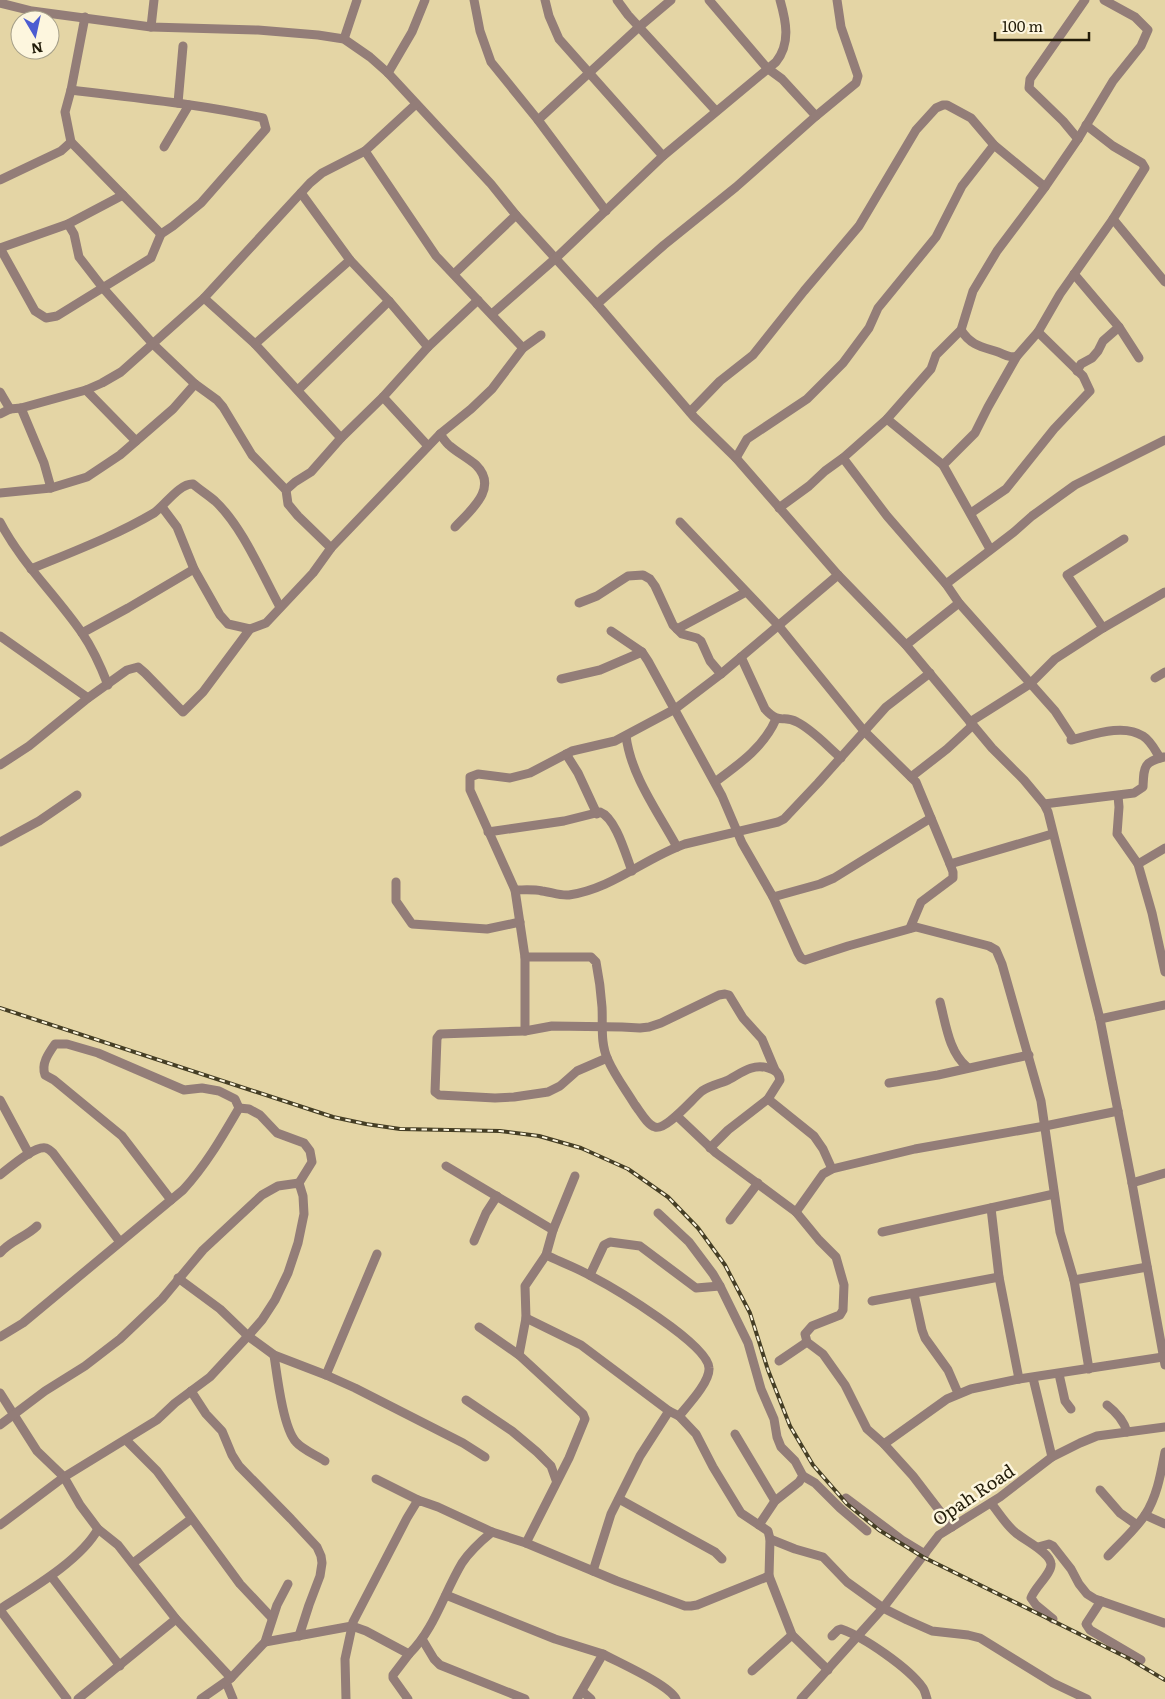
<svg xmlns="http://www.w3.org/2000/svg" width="1165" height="1699" font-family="Literata,serif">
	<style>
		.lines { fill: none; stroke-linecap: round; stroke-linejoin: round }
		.minor { stroke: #937d78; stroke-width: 9 }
		.rail-casing { stroke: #453e25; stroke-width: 4 }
		.rail { stroke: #fdf6de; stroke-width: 2; stroke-dasharray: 5.5; stroke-linecap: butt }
		.labels { text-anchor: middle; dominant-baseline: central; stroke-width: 5; stroke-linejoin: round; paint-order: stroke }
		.street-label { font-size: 18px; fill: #221c09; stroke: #fdf6de }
	</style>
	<rect width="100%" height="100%" fill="#e4d5a5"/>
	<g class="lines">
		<g class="minor">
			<path d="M474,0L480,31L491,62L538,120L606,211"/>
			<path d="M545,0L549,16L559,39L663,156"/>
			<path d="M617,0L628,15L716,111"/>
			<path d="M709,0L767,68L782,79L816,116"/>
			<path d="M0,3L32,11L151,27L258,30L318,35L344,39L370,57L388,73L491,184L516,215L597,304L694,417L736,458L838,575L906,645L992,748L1024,780L1044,804L1048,812L1100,1019L1132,1183L1165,1365"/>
			<path d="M151,27L154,0"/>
			<path d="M344,39L357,0"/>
			<path d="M388,73L412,32L425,0"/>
			<path d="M178,103L183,46"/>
			<path d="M538,120L639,27L671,0"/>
			<path d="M1078,139L1063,121L1029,88L1030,79L1085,0"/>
			<path d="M71,142L161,234"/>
			<path d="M164,147L189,105"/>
			<path d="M365,151L436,256L523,348"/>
			<path d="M0,180L61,151L71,142L65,112L71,90L85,17"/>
			<path d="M301,193L350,260L389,301L428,347"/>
			<path d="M1113,219L1165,282"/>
			<path d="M68,224L74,234L79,257L103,288L153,344L195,384L217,400L223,407L252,455L286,490L288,504L298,516L331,548"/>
			<path d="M0,248L35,311L46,318L57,316L151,258L161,234L173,226L201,203L266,129L263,118C200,104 135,98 71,90"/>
			<path d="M0,248L68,224L123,195"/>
			<path d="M454,274L516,215"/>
			<path d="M1074,274L1119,327L1139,358"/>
			<path d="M204,298L255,344L341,438"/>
			<path d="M597,304L664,245L736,187L816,116L856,83L858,76L841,27L837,0"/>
			<path d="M492,314L556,258L663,156L776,62C791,43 786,21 780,0"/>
			<path d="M961,330C971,346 983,347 998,352C1006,355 1009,358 1017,356"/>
			<path d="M255,344L350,260"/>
			<path d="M1077,371L1081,364L1092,358L1098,351L1103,341L1119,327"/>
			<path d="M86,390L136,441"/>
			<path d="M298,390L389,301"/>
			<path d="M0,392L10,409"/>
			<path d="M383,397L428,446"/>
			<path d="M21,408L44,463L51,488"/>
			<path d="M690,412L720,381L753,355L804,291L859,226L916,130L936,108L943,105H947L971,118L994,145L1045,187"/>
			<path d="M0,414L10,409L21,408L86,390L102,383L121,372L204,298L310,183L322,173L365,151L416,104"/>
			<path d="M887,419L943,465"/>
			<path d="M440,434C443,438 446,443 450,446C458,453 468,458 476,465C499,488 471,510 455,527"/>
			<path d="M736,458L747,439L807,399L843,363L869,328L878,308L936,237L962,186L994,145"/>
			<path d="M843,458L887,516L946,584L959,603L1055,711L1072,737L1071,740C1092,735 1123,723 1143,736C1151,741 1155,750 1160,758"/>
			<path d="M286,490L295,482L311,472L341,438L383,397L428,347L478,300"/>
			<path d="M0,493L51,488L87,477L120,455L173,409L195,384"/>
			<path d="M162,507L177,527L194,569L220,615L228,624L250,629"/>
			<path d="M779,508L809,486L825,471L843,458L887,419L931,369L936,355L961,330L973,291L997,251L1045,187L1078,139L1113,81L1141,46L1148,30L1135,17L1104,0"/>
			<path d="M971,513L1006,489L1054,429L1090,391L1083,376L1038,332"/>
			<path d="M0,522C22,564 56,595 82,633C93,649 101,667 108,685"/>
			<path d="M680,522L778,625L864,731L916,782L950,864L953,872V878L921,902L910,928"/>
			<path d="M990,549L943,465L975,433L988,407L1017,356L1038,332L1060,294L1113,219L1145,168L1142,163L1113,146L1086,125"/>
			<path d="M31,569C72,552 115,536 154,513C165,505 180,483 193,484C200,490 208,495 215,501C242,526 262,574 280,607"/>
			<path d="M946,584L1014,532L1032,516L1075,485L1165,440"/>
			<path d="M579,603L597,596L628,576L643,575L650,579L655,586L673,625L682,634L697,638L701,641L710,661L721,674"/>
			<path d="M1103,628L1067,575L1124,539"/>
			<path d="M677,629L746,592"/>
			<path d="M611,631L642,652L648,661L722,796L742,843L773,897L820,884L834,878L931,818"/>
			<path d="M82,633L128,608L194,569"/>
			<path d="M0,636L88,698"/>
			<path d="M906,645L959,603"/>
			<path d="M741,657L765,709C781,726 782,714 797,722C813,730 827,746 841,758"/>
			<path d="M1155,678L1165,672"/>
			<path d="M561,679L600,670L642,652"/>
			<path d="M970,722L1030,684L1055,659L1103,628L1165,592"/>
			<path d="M626,736C631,776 658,812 677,847"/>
			<path d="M566,754L578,773L597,814"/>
			<path d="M0,765L29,746L88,698L127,670L138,667L145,673L183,712L203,692L250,629L266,623L313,573L331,548L440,434L471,409L492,389L523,348L541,335"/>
			<path d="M911,777L947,749L973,725"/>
			<path d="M715,782C738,765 764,747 776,719"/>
			<path d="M1118,796L1119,807L1117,834L1138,864"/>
			<path d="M1044,804L1134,793L1143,787C1144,767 1143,762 1164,757"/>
			<path d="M488,832L564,821L600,812C616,818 626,856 632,871"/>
			<path d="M0,842L39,821L77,795"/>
			<path d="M1165,848L1138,864L1152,913L1165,972"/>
			<path d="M950,864L1052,834"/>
			<path d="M396,882V901L412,924L487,929L520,922"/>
			<path d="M515,890C524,890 533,889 542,891C551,892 560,896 569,895C612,889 645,858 685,844L778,822L784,819L818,783L886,707L930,673"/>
			<path d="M773,897L798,953L801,958L805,960L848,946L916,927L989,946L996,950L1002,964L1041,1101L1060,1232L1074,1280L1089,1369"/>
			<path d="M525,957H591L596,962C599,977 601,992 602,1007C603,1024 600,1043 608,1060C615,1076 626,1090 635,1105C640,1111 647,1125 655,1127C666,1131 693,1098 702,1091C709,1086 718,1084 726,1081C740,1074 752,1063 768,1068C775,1070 779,1072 780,1080L768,1099L728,1130L710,1148"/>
			<path d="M940,1002C946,1025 949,1052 967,1067"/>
			<path d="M1100,1019L1165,1005"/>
			<path d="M525,1031V957L515,890L470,790V777L478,774L510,778L530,773L572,751L615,741L675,709L721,674L838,575"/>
			<path d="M607,1058L577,1071L560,1086L548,1092L514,1097L495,1098L439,1095L435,1092L437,1038L440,1034L525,1031L552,1026L622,1027L640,1028L649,1027L661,1023L719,995L725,994L729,995L743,1018L762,1039L775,1070"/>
			<path d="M889,1083L938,1075L1029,1055"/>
			<path d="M768,1099L814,1136L823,1149L832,1169"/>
			<path d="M0,1100L29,1154"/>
			<path d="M239,1108L249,1109L260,1115L277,1133L304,1143L310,1151L312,1162L299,1183"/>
			<path d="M677,1116L716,1153L796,1212L819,1240L836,1257L844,1285L843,1310L840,1315L812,1326L805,1334L807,1342L823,1354L845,1385L867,1429L884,1444L913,1476L952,1527"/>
			<path d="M446,1166L553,1230L546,1255L525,1286L526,1318L519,1355"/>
			<path d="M0,1175C9,1168 35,1145 46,1148C49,1149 51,1151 53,1153L120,1242"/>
			<path d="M1132,1183L1165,1173"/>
			<path d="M171,1200L122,1136L54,1080L45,1075C41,1064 48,1054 55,1044H67L98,1053L184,1090L202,1088L219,1091L235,1099L239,1108"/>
			<path d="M991,1208L999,1277L1019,1379"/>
			<path d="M796,1212L823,1174L832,1169L915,1149L1045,1126L1118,1111"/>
			<path d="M658,1213L689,1242L713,1274L720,1286L748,1343L761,1389L774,1419L777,1437L781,1447L795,1461L803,1476L799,1482L775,1501L759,1525"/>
			<path d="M730,1220L758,1183"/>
			<path d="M553,1230L575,1176"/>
			<path d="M882,1232L1054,1194"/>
			<path d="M474,1241L486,1213L497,1196"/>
			<path d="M0,1253C11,1240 26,1237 37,1226"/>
			<path d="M546,1255C561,1262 577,1268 591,1276C614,1288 708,1344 709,1368C710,1382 688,1405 679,1416"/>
			<path d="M590,1275L604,1245L610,1242L640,1246L696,1288L720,1286"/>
			<path d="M178,1278L220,1309L248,1336L274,1355L326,1375L355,1388L463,1443L485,1457"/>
			<path d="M1074,1280L1147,1267"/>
			<path d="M914,1294L922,1330L925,1338L948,1370L958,1393"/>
			<path d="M872,1301L999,1277"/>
			<path d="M526,1318L581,1345L669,1411L679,1416L696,1434L713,1467L741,1513L768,1531L770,1539L769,1576"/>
			<path d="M479,1327L519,1355L583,1414L585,1419L569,1458L526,1543"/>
			<path d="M0,1337L23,1323L183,1190C206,1165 222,1137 239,1108"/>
			<path d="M274,1355C277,1375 283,1428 296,1442C303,1450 316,1455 325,1461"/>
			<path d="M779,1361L807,1342"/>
			<path d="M1059,1374L1065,1401L1071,1409"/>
			<path d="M326,1375L377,1254"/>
			<path d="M1033,1378L1052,1457"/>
			<path d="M191,1391L206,1414L222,1431L232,1455L239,1466L291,1519L317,1547L321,1556L322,1563L320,1576L309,1605L299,1636"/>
			<path d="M0,1393L37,1451L64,1477L80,1505L98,1529L118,1545L176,1619L231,1678"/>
			<path d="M466,1400L512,1431L537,1452L551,1466L556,1480"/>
			<path d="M1107,1405C1116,1412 1124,1421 1127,1432"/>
			<path d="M0,1425L45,1391L85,1366L120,1339L162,1299L203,1250L262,1195L278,1186L299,1183L303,1196L304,1214L298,1243L288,1273L275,1300L262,1320L248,1336L210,1377L175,1403L157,1420L64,1477L0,1525"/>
			<path d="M735,1434L775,1501"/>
			<path d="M126,1440L157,1471L240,1584L272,1618"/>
			<path d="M884,1444L947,1399L971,1389L1019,1379L1163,1357"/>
			<path d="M803,1476L815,1483L840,1508L867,1531"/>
			<path d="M376,1479L418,1500"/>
			<path d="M1100,1490L1120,1513L1137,1525"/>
			<path d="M846,1498L902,1540L925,1554"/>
			<path d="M619,1499L715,1552L722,1559"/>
			<path d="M991,1503C999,1513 1006,1525 1016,1533C1024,1540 1050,1552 1051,1564C1052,1573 1034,1588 1031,1598L1036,1605L1053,1619"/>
			<path d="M1145,1515L1165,1524"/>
			<path d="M770,1539L795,1549L823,1557L847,1582L883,1608L907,1620L932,1631L968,1635L980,1638L1053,1683L1087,1699"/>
			<path d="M1038,1547L1049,1544L1053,1546L1071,1569L1079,1584L1087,1594L1095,1599L1164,1623"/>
			<path d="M1108,1556C1120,1543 1135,1530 1145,1515C1157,1497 1161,1473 1165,1452"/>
			<path d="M133,1563L191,1519"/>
			<path d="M593,1571L611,1514L640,1456L669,1411"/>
			<path d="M51,1576L120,1666"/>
			<path d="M446,1595L555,1639L603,1654L577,1699"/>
			<path d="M1101,1601L1086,1624L1090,1630L1141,1660"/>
			<path d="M0,1609C31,1589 80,1561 98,1529"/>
			<path d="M0,1610L67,1699"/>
			<path d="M832,1636L838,1630L841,1629C864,1637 909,1668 923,1688C925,1691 926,1696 927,1699"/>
			<path d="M422,1639L434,1659L440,1665L525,1699"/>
			<path d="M265,1642L352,1626L366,1631L409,1654C434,1630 444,1593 462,1563C470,1551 481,1541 492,1532"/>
			<path d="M603,1654C619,1663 668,1684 676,1699"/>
			<path d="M752,1671L792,1635"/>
			<path d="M226,1682L233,1699"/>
			<path d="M582,1691L591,1699"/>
			<path d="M78,1699L176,1619"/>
			<path d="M201,1699L231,1678L265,1642L277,1605L288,1584"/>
			<path d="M346,1699L345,1659L353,1622L407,1518L418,1500L438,1507L492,1532L526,1543L617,1581L685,1606H691L697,1605L769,1576L792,1635L828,1670"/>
			<path d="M408,1699L393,1678V1675L409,1654"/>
			<path d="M801,1699L883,1608L939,1535L1000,1497L1052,1457L1080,1443L1097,1436L1165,1427"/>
		</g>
		<defs>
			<path id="rail" d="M0,1008L333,1117L366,1124L400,1129L500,1131L539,1136L581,1148L628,1169L668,1197L698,1228L725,1265L750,1313L768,1370L790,1426L813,1465L847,1504L879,1530L923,1557L1128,1658L1165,1680"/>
		</defs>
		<use href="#rail" class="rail-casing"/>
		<use href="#rail" class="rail"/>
	</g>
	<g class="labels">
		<g class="street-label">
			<text transform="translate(973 1494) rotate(-34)">Opah Road</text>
		</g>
	</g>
	<g transform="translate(35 35) rotate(171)"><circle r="24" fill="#fdf6de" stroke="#a59f89"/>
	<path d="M0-4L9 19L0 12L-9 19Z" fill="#4c5cd1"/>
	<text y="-8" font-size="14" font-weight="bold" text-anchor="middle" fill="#221c09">N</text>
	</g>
	<path d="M995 32v8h94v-8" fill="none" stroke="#221c09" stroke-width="2.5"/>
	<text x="1002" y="32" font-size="15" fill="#221c09" stroke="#fdf6de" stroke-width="4" paint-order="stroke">100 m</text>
</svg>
